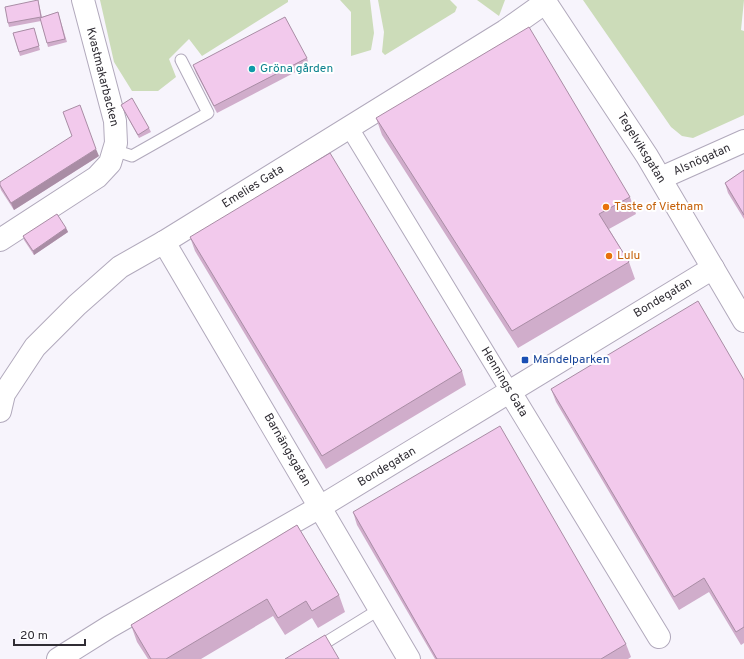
<svg xmlns="http://www.w3.org/2000/svg" width="744" height="659" font-family="Overpass,sans-serif">
	<style>
		.green { fill: #ccdcb9 }
		.lines { fill: none; stroke-linecap: round; stroke-linejoin: round }
		.service-casing { stroke: #b1a9bc; stroke-width: 13 }
		.pedestrian-casing { stroke: #b1a9bc; stroke-width: 19 }
		.minor-casing { stroke: #b1a9bc; stroke-width: 24 }
		.service { stroke: #fff; stroke-width: 11 }
		.pedestrian { stroke: #fff; stroke-width: 17 }
		.minor { stroke: #fff; stroke-width: 22 }
		.wall { fill: #d0adcb }
		.shaded-wall { fill: #a98da5 }
		.building { fill: #f2c9ec; stroke: #a98da5 }
		.culture-dot { fill: #0f9aa8; stroke: #fff; stroke-width: 1.5 }
		.food-dot { fill: #e8710a; stroke: #fff; stroke-width: 1.5 }
		.transit-dot { fill: #1a4fb4; stroke: #fff; stroke-width: 1.5 }
		.labels { text-anchor: middle; dominant-baseline: central; stroke-width: 4; stroke-linejoin: round; paint-order: stroke }
		.culture-label { font-size: 12px; fill: #0d838f; stroke: #fff; text-anchor: start }
		.street-label { font-size: 12px; fill: #302d34; stroke: #fff }
		.food-label { font-size: 12px; fill: #c56008; stroke: #fff; text-anchor: start }
		.transit-label { font-size: 12px; fill: #164399; stroke: #fff; text-anchor: start }
	</style>
	<rect width="100%" height="100%" fill="#f7f4fc"/>
	<g class="green">
		<path d="M100,0H288V2L202,56L189,39L169,59L176,77L158,91H132L114,62Z"/>
		<path d="M340,0H370L374,33L371,50L351,56V12Z"/>
		<path d="M378,0H450L457,7L455,12L385,55L382,52L384,32Z"/>
		<path d="M477,0H505L499,16Z"/>
		<path d="M583,0H744L741,30L744,31V115L693,138L682,136L671,127Z"/>
	</g>
	<g class="lines">
		<defs>
			<g id="service">
				<path d="M114,150L132,156L208,113L181,60"/>
				<path d="M299,659L380,609"/>
			</g>
			<path id="pedestrian" d="M349,127L510,392"/>
			<g id="minor">
				<path d="M544,0L647,156L744,321"/>
				<path d="M661,178L744,141"/>
				<path d="M0,240L97,177L110,163L116,143L115,121L83,0"/>
				<path d="M164,242L409,659"/>
				<path d="M510,392L659,637"/>
				<path d="M0,411L4,394L35,347L77,305L120,267L164,242L505,31L546,2"/>
				<path d="M58,659L109,627L320,507L713,268"/>
			</g>
		</defs>
		<use href="#service" class="service-casing"/>
		<use href="#pedestrian" class="pedestrian-casing"/>
		<use href="#minor" class="minor-casing"/>
		<use href="#service" class="service"/>
		<use href="#pedestrian" class="pedestrian"/>
		<use href="#minor" class="minor"/>
	</g>
	<g class="wall">
		<path d="M38,0L42,17L58,12L67,42L48,47L41,21L9,27L8,23Z"/>
		<path d="M34,28L40,50L20,56L13,33Z"/>
		<path d="M307,58L309,65L217,113L196,73L193,65Z"/>
		<path d="M121,105L149,128L151,132L139,138L123,109Z"/>
		<path d="M376,118L630,197L636,214L609,229L629,262L635,279L518,348L382,135Z"/>
		<path d="M99,156L14,210L1,190L0,187V182Z"/>
		<path d="M744,170V219L728,193L725,183Z"/>
		<path d="M66,228L68,232L34,255L24,240L23,236Z"/>
		<path d="M190,237L462,371L466,385L326,469L195,251Z"/>
		<path d="M744,380V643L741,645L709,592L679,610L556,402L551,389Z"/>
		<path d="M353,512L626,644L631,657L628,659H435L357,525Z"/>
		<path d="M297,525L339,595L345,612L318,628L312,618L285,635L273,616L201,659H148L137,642L131,625Z"/>
	</g>
	<g class="shaded-wall">
		<path d="M96,149L99,156L14,210L11,203Z"/>
		<path d="M66,228L68,232L34,255L33,251Z"/>
	</g>
	<g class="building">
		<path d="M38,0L41,17L8,23L5,7Z"/>
		<path d="M58,12L65,39L47,43L40,18Z"/>
		<path d="M285,17L307,58L214,106L193,65Z"/>
		<path d="M529,27L630,197L599,214L629,262L512,331L376,118Z"/>
		<path d="M34,28L39,46L19,52L13,33Z"/>
		<path d="M132,98L149,128L138,135L121,105Z"/>
		<path d="M80,105L96,149L11,203L0,185V182L72,136L63,112Z"/>
		<path d="M330,153L462,371L322,456L190,237Z"/>
		<path d="M744,170V215L725,183Z"/>
		<path d="M57,214L66,228L33,251L23,236Z"/>
		<path d="M698,301L744,380V627L736,632L704,578L674,597L551,389Z"/>
		<path d="M500,426L626,644L601,659H437L353,512Z"/>
		<path d="M297,525L339,595L312,611L306,601L278,618L267,599L166,659H151L131,625Z"/>
		<path d="M325,635L339,659H285Z"/>
	</g>
	<circle class="culture-dot" cx="252" cy="69" r="4"/>
	<g class="food-dot">
		<circle cx="606" cy="207" r="4"/>
		<circle cx="609" cy="256" r="4"/>
	</g>
	<rect class="transit-dot" x="521" y="356" width="8" height="8" rx="2"/>
	<g class="labels">
		<g class="culture-label">
			<text x="260" y="69">Gröna gården</text>
		</g>
		<g class="street-label">
			<text transform="translate(102 77) rotate(76)">Kvastmakarbacken</text>
			<text transform="translate(641 148) rotate(58)">Tegelviksgatan</text>
			<text transform="translate(702 160) rotate(-24)">Alsnögatan</text>
			<text transform="translate(253 187) rotate(-32)">Emelies Gata</text>
			<text transform="translate(663 298) rotate(-31)">Bondegatan</text>
			<text transform="translate(504 382) rotate(59)">Hennings Gata</text>
			<text transform="translate(287 450) rotate(60)">Barnängsgatan</text>
			<text transform="translate(387 467) rotate(-31)">Bondegatan</text>
		</g>
		<g class="food-label">
			<text x="614" y="207">Taste of Vietnam</text>
			<text x="617" y="256">Lulu</text>
		</g>
		<g class="transit-label">
			<text x="533" y="360">Mandelparken</text>
		</g>
	</g>
	<path d="M14 639v6h71v-6" fill="none" stroke="#302d34" stroke-width="2"/>
	<text x="20" y="639" font-size="12" fill="#302d34" stroke="#ffffff" stroke-width="3" paint-order="stroke">20 m</text>
</svg>
